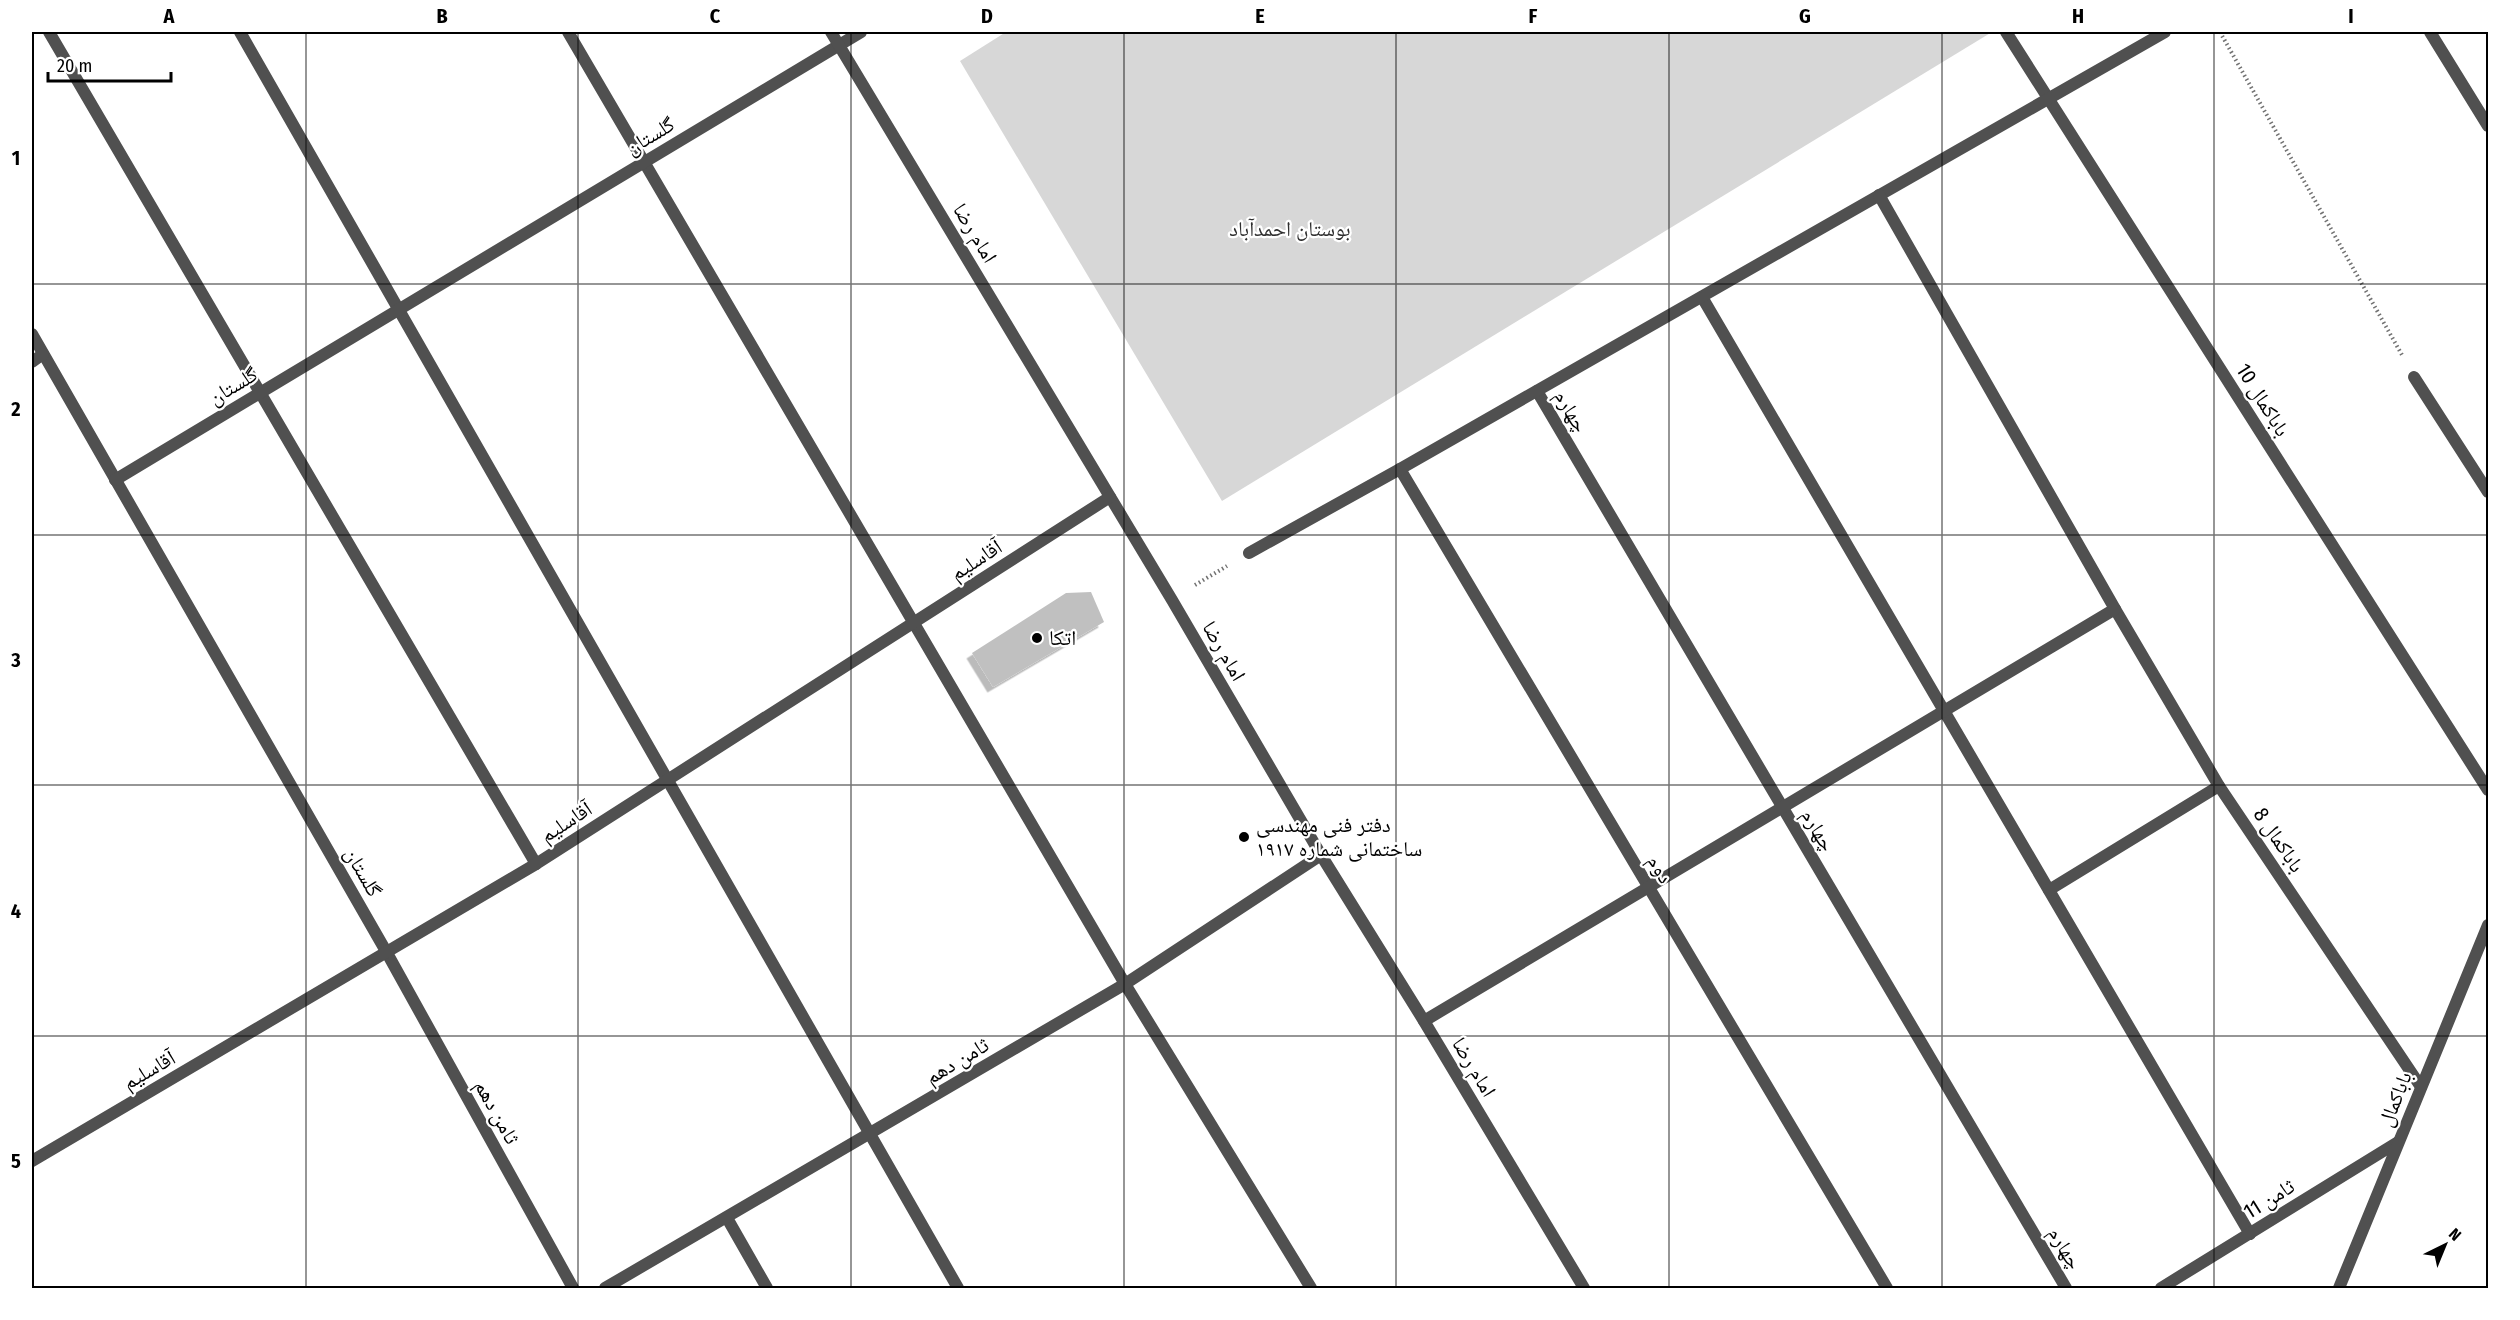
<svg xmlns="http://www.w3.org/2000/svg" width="2520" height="1320" font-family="'Fira Sans Condensed','Noto Naskh Arabic',sans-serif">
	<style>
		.green { fill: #d7d7d7 }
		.building { fill: #c0c0c0; filter: url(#shadow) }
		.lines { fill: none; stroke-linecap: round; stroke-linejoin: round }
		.path { stroke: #727272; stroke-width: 4; stroke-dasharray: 1.5 3; stroke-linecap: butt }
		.service { stroke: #505050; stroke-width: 12 }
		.minor { stroke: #505050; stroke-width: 12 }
		.tertiary { stroke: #505050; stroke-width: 12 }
		.grid { fill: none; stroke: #000; stroke-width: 1.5; stroke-opacity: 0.55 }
		.poi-dot { fill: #000; stroke: #fff; stroke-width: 2 }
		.labels { text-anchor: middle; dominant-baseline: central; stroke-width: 4.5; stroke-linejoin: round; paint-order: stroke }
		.street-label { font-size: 21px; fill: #000; stroke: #fff }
		.park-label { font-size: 21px; fill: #2e2e2e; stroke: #fff }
		.poi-label { font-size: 21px; fill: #000; stroke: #fff; text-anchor: start }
		.neatline { fill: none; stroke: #000; stroke-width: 2 }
		.grid-label { font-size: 20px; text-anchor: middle; font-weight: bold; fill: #000 }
	</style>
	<defs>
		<filter id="shadow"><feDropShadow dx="-5.5" dy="5.5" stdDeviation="0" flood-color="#0004"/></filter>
	</defs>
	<rect width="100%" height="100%" fill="#fff"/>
	<path class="green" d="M1006,32H1992L1222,501L960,61Z"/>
	<path class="building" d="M1091,592L1104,622L993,687L972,653L1066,593Z"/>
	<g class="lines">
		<g class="path">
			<path d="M2220,32L2402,355"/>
			<path d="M1195,585L1227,566"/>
		</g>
		<path class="service" d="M1537,391L2066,1288"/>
		<g class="minor">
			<path d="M49,32L536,864"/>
			<path d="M240,32L958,1288"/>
			<path d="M568,32L1125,984L1311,1288"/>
			<path d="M2006,32L2488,790"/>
			<path d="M2430,32L2488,126"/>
			<path d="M1702,297L2250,1234"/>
			<path d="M32,334L387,953L573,1288"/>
			<path d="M32,362L43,354"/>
			<path d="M2414,377L2488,492"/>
			<path d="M1400,469L1887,1288"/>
			<path d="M115,480L861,32"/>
			<path d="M1249,553L1400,469L2165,32"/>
			<path d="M2115,609L2219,786L2421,1087"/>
			<path d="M2049,890L2219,786"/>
			<path d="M1424,1021L2115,609L1879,195"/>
			<path d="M727,1218L767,1288"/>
			<path d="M605,1288L1125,984L1321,855"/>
			<path d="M2161,1288L2398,1142"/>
		</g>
		<g class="tertiary">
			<path d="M831,32L1172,600L1321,855L1424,1021L1584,1288"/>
			<path d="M32,1161L536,864L1110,497"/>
			<path d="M2339,1288L2488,925"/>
		</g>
	</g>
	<path class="grid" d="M306,32V1288M578,32V1288M851,32V1288M1124,32V1288M1396,32V1288M1669,32V1288M1942,32V1288M2214,32V1288M32,284H2488M32,535H2488M32,785H2488M32,1036H2488"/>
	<g class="poi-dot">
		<circle cx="1037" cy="638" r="6"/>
		<circle cx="1244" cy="837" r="6"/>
	</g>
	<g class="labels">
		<g class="street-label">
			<text transform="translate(650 136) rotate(-31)">گلستان</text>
			<text transform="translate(975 233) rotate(59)">امام رضا</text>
			<text transform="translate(233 386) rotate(-31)">گلستان</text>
			<text transform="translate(2263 400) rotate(58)">باباکمال 10</text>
			<text transform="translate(1571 411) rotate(59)">چهارم</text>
			<text transform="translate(976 560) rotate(-33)">آقاسلیم</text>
			<text transform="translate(1224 651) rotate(60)">امام رضا</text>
			<text transform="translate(566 822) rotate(-33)">آقاسلیم</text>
			<text transform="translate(1818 830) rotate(59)">چهارم</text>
			<text transform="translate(2279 840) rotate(56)">باباکمال 8</text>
			<text transform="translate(1660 869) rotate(59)">دوم</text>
			<text transform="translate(363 872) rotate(60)">گلستان</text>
			<text transform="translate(957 1061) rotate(-31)">ثامن دهم</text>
			<text transform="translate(1474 1067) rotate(59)">امام رضا</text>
			<text transform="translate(149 1070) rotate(-30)">آقاسلیم</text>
			<text transform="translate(2395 1099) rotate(-68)">باباکمال</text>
			<text transform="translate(497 1112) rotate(61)">ثامن دهم</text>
			<text transform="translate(2269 1199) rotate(-32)">ثامن 11</text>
			<text transform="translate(2065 1248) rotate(59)">چهارم</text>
		</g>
		<g class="park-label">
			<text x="1290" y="229">بوستان احمدآباد</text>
		</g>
		<g class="poi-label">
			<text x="1049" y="638">اتکا</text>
			<text x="1256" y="825">دفتر فنی مهندسی<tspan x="1256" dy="24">ساختمانی شماره ۱۹۱۷</tspan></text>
		</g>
	</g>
	<rect width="2520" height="1320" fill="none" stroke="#ffffff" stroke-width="66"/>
	<g transform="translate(2445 1245) rotate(43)" stroke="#ffffff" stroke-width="4.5" paint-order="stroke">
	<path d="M0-4.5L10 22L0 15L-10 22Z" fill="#000000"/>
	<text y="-9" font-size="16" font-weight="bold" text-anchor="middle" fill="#000000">N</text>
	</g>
	<path d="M48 72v9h123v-9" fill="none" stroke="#000000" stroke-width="3"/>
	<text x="57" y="72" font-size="18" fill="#000000" stroke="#ffffff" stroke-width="4.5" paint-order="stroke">20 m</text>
	<rect x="33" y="33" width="2454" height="1254" class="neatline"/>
	<g class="grid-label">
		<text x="169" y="23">A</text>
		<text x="442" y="23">B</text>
		<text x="715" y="23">C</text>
		<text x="987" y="23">D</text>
		<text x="1260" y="23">E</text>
		<text x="1533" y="23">F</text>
		<text x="1805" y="23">G</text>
		<text x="2078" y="23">H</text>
		<text x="2351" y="23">I</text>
		<text x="16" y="165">1</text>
		<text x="16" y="416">2</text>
		<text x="16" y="667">3</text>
		<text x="16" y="918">4</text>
		<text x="16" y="1168">5</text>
	</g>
</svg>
